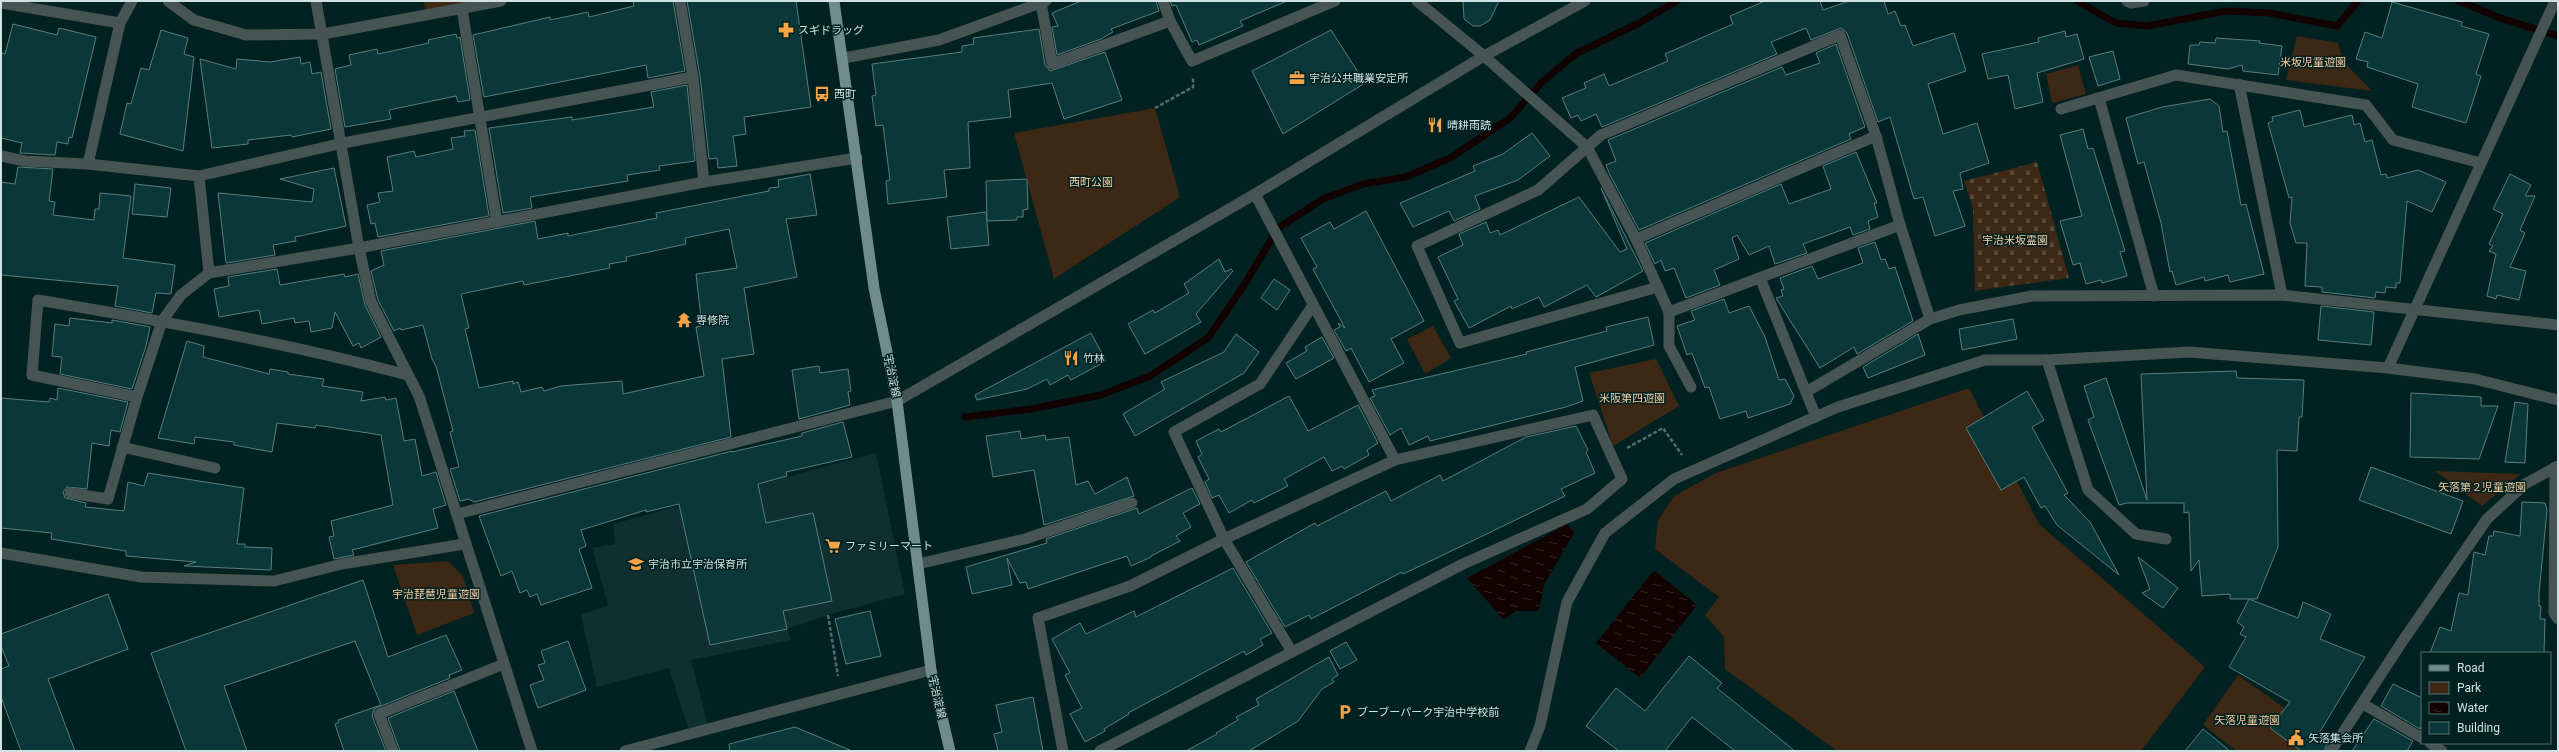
<svg xmlns="http://www.w3.org/2000/svg" width="2559" height="752" font-family="Roboto,'Noto Sans JP',sans-serif">
	<style>
		.built { fill: #0f2f30 }
		.cemetery { fill: url(#cemetery-stones) }
		.park { fill: #3c2814 }
		.water { fill: url(#water-ripples) }
		.lines { fill: none; stroke-linecap: round; stroke-linejoin: round }
		.stream { stroke: #120300; stroke-width: 7 }
		.building { fill: #0a3839; stroke: #5b7c7c; fill-rule: evenodd }
		.path { stroke: #526c6c; stroke-width: 2.5; stroke-dasharray: 4 2; stroke-linecap: butt }
		.service { stroke: #475454; stroke-width: 11 }
		.minor { stroke: #475454; stroke-width: 11 }
		.tertiary { stroke: #475454; stroke-width: 11 }
		.primary { stroke: #6f8b8b; stroke-width: 11 }
		.labels { text-anchor: middle; dominant-baseline: central; stroke-width: 3; stroke-linejoin: round; paint-order: stroke }
		.poi-label { font-size: 11px; fill: #cfe1e0; stroke: #022222; text-anchor: start }
		.park-label { font-size: 11px; fill: #f8cb9e; stroke: #022222 }
		.street-label { font-size: 11px; fill: #cfe1e0; stroke: #022222 }
	</style>
	<defs>
		<pattern id="cemetery-stones" width="16" height="16" patternUnits="userSpaceOnUse"><rect width="16" height="16" fill="#3c2814"/><path d="M2 7V4a2 2 0 0 1 4 0v3zM10 15v-3a2 2 0 0 1 4 0v3z" fill="#574736"/></pattern>
		<pattern id="water-ripples" width="26" height="14" patternUnits="userSpaceOnUse"><rect width="26" height="14" fill="#120300"/><path d="M2 4q2-2 4 0t4 0M15 11q2-2 4 0t4 0" fill="none" stroke="#332725"/></pattern>
	</defs>
	<rect width="100%" height="100%" fill="#022222"/>
	<path class="built" d="M876,453L905,594L828,615L787,629L791,640L691,660L709,729L690,734L669,668L597,687L581,615L608,605L592,548L615,544L613,524Z"/>
	<path class="cemetery" d="M2037,162L2069,278L1975,291L1973,208L1964,181Z"/>
	<g class="park">
		<path d="M423,1H494L427,14Z"/>
		<path d="M2297,36L2338,43L2343,61L2372,91L2286,80Z"/>
		<path d="M2078,65L2086,94L2052,103L2046,74Z"/>
		<path d="M1155,108L1180,197L1054,279L1014,133Z"/>
		<path d="M1433,326L1451,358L1425,374L1407,339Z"/>
		<path d="M1656,359L1679,406L1613,446L1589,373Z"/>
		<path d="M1969,388L2039,524L2205,667L2141,751H1837L1725,669L1724,637L1705,615L1719,597L1655,549L1658,520L1674,496L1716,473Z"/>
		<path d="M2435,471L2521,474L2482,506Z"/>
		<path d="M448,561L463,576L474,613L417,635L393,565Z"/>
		<path d="M2238,675L2330,741L2324,751H2237L2203,725Z"/>
	</g>
	<g class="water">
		<path d="M1567,524L1574,533L1544,585L1539,611H1516L1504,620L1467,578Z"/>
		<path d="M1654,570L1697,605L1640,678L1596,643Z"/>
	</g>
	<g class="lines">
		<g class="stream">
			<path d="M2077,1L2116,23L2147,26L2226,11L2269,13L2337,26L2358,1"/>
			<path d="M2459,1L2500,18L2558,36"/>
			<path d="M965,417L1031,409L1101,395L1150,376L1208,338L1243,287L1278,228L1323,199L1363,184L1406,177L1452,157L1510,118L1543,81L1577,53L1639,23L1677,1"/>
		</g>
	</g>
	<g class="building">
		<path d="M633,1H673L685,71L648,78L646,65L484,97L473,35L550,17V20L588,12L589,17L634,6Z"/>
		<path d="M687,1H796L811,107L744,117L746,134L733,136L737,166L718,168L717,158L709,159L700,76Z"/>
		<path d="M1081,1H1156L1159,11L1111,29L1113,32L1101,39L1057,55L1052,27L1058,26L1052,13Z"/>
		<path d="M1170,1H1287L1240,21L1243,26L1199,45L1197,40L1192,42L1176,5L1172,6Z"/>
		<path d="M1463,1H1499L1490,20L1480,26H1473L1464,19Z"/>
		<path d="M1765,1H1820L1823,10L1849,1H1884L1888,14L1895,11L1901,26L1905,25L1913,46L1954,33L1966,71L1928,84L1943,134L1977,123L1989,163L1960,173L1963,189L1953,191L1965,226L1935,236L1923,197L1914,199L1890,117L1878,122L1847,33L1841,28L1811,40L1806,28L1771,42L1777,54L1602,127L1596,114L1581,121L1578,115L1571,118L1562,98L1586,88L1584,83L1604,74L1609,86L1668,61L1665,54L1733,24L1730,16Z"/>
		<path d="M2392,2L2462,22L2461,26L2489,34L2476,74L2481,76L2466,123L2412,107L2418,84L2367,67L2368,62L2356,59L2365,32L2382,38Z"/>
		<path d="M13,24L57,35L59,28L96,37L72,138L69,137L68,144L57,142L55,155L20,153L22,143L1,138V53L5,54Z"/>
		<path d="M1039,29L1045,65L1050,71L1105,52L1122,100L1064,119L1052,83L1008,90L1011,117L968,122L970,168L944,170L947,197L888,204L886,181L890,180L883,125L876,126L872,96L876,95L872,64L962,52V46L974,44L973,38Z"/>
		<path d="M161,30L188,38L184,54L194,57L183,151L120,134L127,103L131,104L141,68L149,70Z"/>
		<path d="M1331,30L1365,83L1283,134L1252,71Z"/>
		<path d="M2065,31L2066,37L2077,34L2084,59L2037,73L2043,102L2015,109L2008,75L1988,79L1982,54L2039,42L2038,38Z"/>
		<path d="M456,34L457,38L460,37L470,100L458,102L456,96L389,110L391,119L345,127L335,69L351,65L349,55L377,49L378,54L429,43L428,40Z"/>
		<path d="M2216,38L2260,41L2259,43L2282,46L2278,75L2243,71L2242,65L2228,69L2188,64L2190,45H2199L2200,42L2215,43Z"/>
		<path d="M1836,44L1865,127L1849,134L1851,139L1639,230L1610,175L1606,165L1616,161L1608,140L1782,67L1786,75L1820,63L1816,53Z"/>
		<path d="M2113,51L2120,79L2098,86L2089,57Z"/>
		<path d="M300,57L301,64L310,62L312,74L321,72L331,129L292,137L291,135L248,140V144L212,148L200,59L236,69L237,59L270,62Z"/>
		<path d="M687,85L695,161L659,166L660,170L627,175L628,181L530,197L532,208L503,213L489,128L572,117V120L654,107L651,92Z"/>
		<path d="M2210,99L2219,106L2223,132L2227,131L2241,205L2246,204L2264,274L2230,282L2228,275L2205,281L2204,277L2176,285L2172,271L2170,272L2161,223L2144,162L2138,164L2126,118L2162,107Z"/>
		<path d="M2300,110L2304,127L2352,115L2354,125L2360,123L2365,142L2372,140L2381,175L2386,174L2387,178L2418,170L2446,182L2432,212L2407,201L2400,283H2396V288L2386,287L2385,293L2376,292L2375,298L2322,292V287L2305,286L2307,243H2296L2290,223L2292,197L2289,198L2268,123L2273,121L2272,117Z"/>
		<path d="M2083,129L2088,149L2093,148L2125,251L2120,252L2127,276L2102,283L2101,280L2086,284L2080,263L2073,265L2060,221L2082,216L2060,135Z"/>
		<path d="M475,130L489,216L378,237L375,223L371,224L367,205L380,202L378,193L393,191L387,157L414,151L416,157L453,149L451,138L465,136L464,131Z"/>
		<path d="M1532,133L1550,156L1518,180L1475,196L1480,209L1454,221L1449,211L1413,227L1400,203L1475,171L1473,166L1503,154Z"/>
		<path d="M1856,152L1877,203H1874L1878,217L1868,221L1870,229L1853,235L1850,227L1803,244L1807,253L1775,264L1769,246L1749,255L1737,235L1732,238L1739,259L1714,270L1720,285L1686,298L1674,268L1665,271L1661,260L1655,264L1645,243L1781,184L1789,204L1831,189L1823,166Z"/>
		<path d="M18,167L53,169L49,201L55,202L53,215L94,220L95,209H99L100,193L131,196L123,258L175,265L171,294L156,293L152,313L115,306L118,286L1,275V182L15,184Z"/>
		<path d="M334,168L346,226L295,237L296,241L273,245L275,255L226,263L218,193L312,202L314,189L280,179Z"/>
		<path d="M810,174L817,215L786,219L797,277L744,288L754,354L722,359L731,437L474,502L469,499L460,501L450,469L459,467L450,432L453,431L436,366L432,359L423,325L401,330L400,328L394,331L378,300L371,271L384,265L381,251L535,221L538,239L568,233V236L657,218L656,213L769,191V188L779,187L778,180ZM729,229L737,268L696,274L702,326L696,327L704,376L623,394L622,381L561,386L544,391L542,387L521,392L518,382L513,384V381L479,388L465,329L469,328L461,294L523,281L524,285L610,268L609,264L627,261L626,257L686,244L685,238Z"/>
		<path d="M2510,174L2531,185L2525,196H2535L2520,230L2525,233L2510,267L2526,271L2519,300L2497,295L2496,299L2487,296L2496,254L2489,251L2493,246L2489,244L2503,214L2493,209Z"/>
		<path d="M1027,179L1028,209L1023,210V217H1017V220L987,221L986,181Z"/>
		<path d="M135,184L171,188L167,217L132,214Z"/>
		<path d="M1601,188L1643,271L1596,297L1587,285L1544,307L1539,297L1512,309L1511,306L1469,328L1454,301L1458,299L1438,257L1463,245L1459,234L1486,222L1490,233L1498,230L1500,235L1579,197L1620,252L1627,249Z"/>
		<path d="M1366,211L1424,321L1391,339L1404,363L1369,382L1351,348L1346,351L1334,330L1340,327L1338,323L1345,328L1313,269L1317,267L1301,238L1330,222L1334,229Z"/>
		<path d="M986,212L989,245L951,249L947,217Z"/>
		<path d="M1875,242L1881,260L1885,259L1889,269L1895,267L1913,321L1857,354L1854,347L1820,368L1776,298L1783,296L1781,290L1784,289L1780,278L1812,266L1818,279L1863,263L1858,248Z"/>
		<path d="M1219,259L1225,272L1231,269L1233,271L1196,314L1201,322L1145,354L1128,324L1153,310L1155,313L1189,293L1184,284Z"/>
		<path d="M277,269L280,285L344,274L345,277L358,274L365,305L381,337L361,348L359,343L353,346L335,312L332,328L311,332L309,321L295,323L294,318L262,324L259,310L219,317L214,289L229,286L228,277Z"/>
		<path d="M1274,279L1290,290L1277,310L1261,298Z"/>
		<path d="M1724,299L1729,313L1749,306L1765,337L1779,380L1785,379L1794,396L1790,404L1748,418L1746,411L1720,419L1709,387L1705,388L1692,353L1687,355L1677,326L1695,320L1691,311Z"/>
		<path d="M2321,306L2374,312L2371,345L2318,340Z"/>
		<path d="M1648,317L1654,345L1575,367L1583,401L1566,407L1430,441L1428,436L1409,445L1401,428L1390,435L1370,398L1375,396L1372,390L1527,354L1526,352L1607,331L1606,327Z"/>
		<path d="M70,318L112,323V320L150,327L146,346L132,389L60,374L62,357L52,356L55,324L69,326Z"/>
		<path d="M2013,319L2017,339L1962,350L1959,329Z"/>
		<path d="M1091,333L1106,361L1071,380L1068,375L1050,385L1047,379L1027,389L977,400L975,395Z"/>
		<path d="M1236,334L1259,352L1244,373L1135,436L1123,414L1165,389L1161,382L1224,352Z"/>
		<path d="M1918,334L1925,355L1868,378L1863,367Z"/>
		<path d="M1322,337L1334,358L1296,379L1286,363L1307,351L1305,347Z"/>
		<path d="M187,341L204,346L203,357L269,374L270,369L288,372V374L324,379L322,386L363,392L361,401L385,397L386,400L396,398L404,441L415,439L422,476L436,472L446,505L433,509L438,528L352,550L354,555L334,559L329,537L334,536L331,521L393,505L381,435L316,425L315,428L277,423L272,452L234,445V442L195,437L194,444L158,438Z"/>
		<path d="M819,366L820,373L848,369L851,391L848,392L850,405L799,419L792,370Z"/>
		<path d="M2236,371L2237,378L2304,380L2302,417H2299L2297,451L2277,450L2278,547L2257,599H2230V594L2202,596L2199,560L2191,571L2189,512L2184,513V503H2127L2119,505L2088,420L2094,417L2084,386L2106,378L2147,500L2141,374Z"/>
		<path d="M58,388L128,402L120,432L111,430L109,446L92,443L87,489L67,487L63,492L65,498L86,503L85,507L124,511L128,482L144,486L148,473L244,488L237,544H245V547L272,548L271,570L184,566L196,562L126,556V551L51,539L52,533L1,528V398L49,402L50,398L57,400Z"/>
		<path d="M2027,391L2044,420L2032,427L2068,493L2064,495L2090,522L2119,575L2057,525L2045,506L2041,508L2024,477L2001,490L1966,428Z"/>
		<path d="M2411,393L2481,397V406H2498L2479,459L2410,457Z"/>
		<path d="M1289,396L1308,431L1358,405L1378,443L1367,450L1369,455L1344,469L1342,466L1332,471L1324,457L1284,479L1288,486L1254,503L1252,500L1229,513L1219,495L1212,498L1205,482L1209,479L1198,457L1202,454L1196,441L1219,429L1221,432Z"/>
		<path d="M2515,402L2528,404L2525,463L2505,462Z"/>
		<path d="M843,422L852,457L786,472L787,476L758,484L766,523L813,513L832,601L783,611L787,629L710,645L679,504L646,512V510L581,530L586,546L579,549L592,588L541,605L537,594L530,597L527,590L520,593L512,571L501,576L479,516L732,451V452L802,436V433Z"/>
		<path d="M1576,426L1588,450L1586,452L1595,473L1561,489L1565,496L1441,556L1403,574L1402,572L1311,619L1309,615L1285,627L1246,562L1315,523L1317,526L1386,491L1391,501L1440,475L1443,481L1526,437Z"/>
		<path d="M1020,431L1021,439L1045,435L1046,440L1069,437L1076,485L1088,481L1095,494L1127,477L1134,496L1044,525L1034,470L993,477L986,436Z"/>
		<path d="M2371,467L2463,501L2451,534L2359,500Z"/>
		<path d="M1192,488L1200,504L1183,513L1191,527L1176,536L1180,541L1151,556V557L1131,566L1127,556L1028,589L1026,582L1020,583L1007,558L1012,585L972,594L966,567L1047,543L1046,539L1137,508L1139,514Z"/>
		<path d="M2522,502L2545,503L2547,510L2539,593V606H2541L2540,619H2545L2544,653H2430L2440,627L2451,631L2459,593L2468,595L2474,552L2485,555L2489,536H2493L2494,531L2520,536Z"/>
		<path d="M2138,557L2178,588L2163,608L2142,593L2150,589Z"/>
		<path d="M1233,568L1272,633L1260,639L1263,645L1246,655L1244,651L1128,713L1129,714L1104,729L1105,731L1085,742L1070,714L1082,708L1065,675L1070,673L1052,639L1080,623L1086,634L1134,611L1136,617Z"/>
		<path d="M363,580L388,657L446,635L462,670L449,675L450,678L374,709L372,716L386,751H344L335,724L339,722L338,720L381,705L355,641L224,686L247,751H186L151,653Z"/>
		<path d="M108,594L128,649L48,679L75,751H21L1,697V669L9,666L1,646V634Z"/>
		<path d="M2249,599L2298,618L2303,602L2331,614L2320,639L2365,657L2318,735L2328,743L2324,751H2301L2270,728L2290,702L2229,667L2246,637L2240,634L2244,627L2237,622Z"/>
		<path d="M870,611L881,656L846,664L835,619Z"/>
		<path d="M568,641L586,690L538,708L530,685L544,680L538,665L545,663L541,651Z"/>
		<path d="M1346,642L1357,660L1340,669L1330,651Z"/>
		<path d="M1689,656L1722,683L1717,688L1795,751H1735L1692,717L1665,751H1619L1586,726L1616,688L1645,711Z"/>
		<path d="M1329,657L1338,675L1332,679L1334,682L1322,689L1298,721L1249,751H1186L1217,734L1216,733L1238,720L1236,717L1259,705L1256,699Z"/>
		<path d="M2393,684L2422,698V724L2420,729L2381,706Z"/>
		<path d="M454,691L478,751H400L388,718Z"/>
		<path d="M1033,697L1043,751H998L994,734L1002,732L996,705Z"/>
		<path d="M2374,719L2413,741L2407,751H2352Z"/>
		<path d="M795,727L852,751H730L729,744Z"/>
		<path d="M2203,729L2230,751H2185Z"/>
	</g>
	<g class="lines">
		<g class="path">
			<path d="M1155,108L1193,87V78"/>
			<path d="M1627,448L1663,428L1682,455"/>
			<path d="M828,615L838,676"/>
		</g>
		<g class="service">
			<path d="M462,9L497,222"/>
			<path d="M704,182L857,158"/>
			<path d="M1636,239L1876,136"/>
			<path d="M1669,312V346L1691,387"/>
			<path d="M2555,467L2554,613L2558,619"/>
			<path d="M2363,704L2422,738"/>
			<path d="M2430,743L2442,751"/>
		</g>
		<g class="minor">
			<path d="M316,1L359,248L371,302L419,396L532,751"/>
			<path d="M1163,1L1170,21L1192,61L1335,1"/>
			<path d="M1417,1L1484,56L1587,147L1636,239L1669,312L1900,225"/>
			<path d="M2127,1L2131,3L2144,1"/>
			<path d="M1,3L120,23"/>
			<path d="M1041,3L1052,64L1170,21"/>
			<path d="M844,58L939,40L1046,1"/>
			<path d="M2239,84L2282,295"/>
			<path d="M2099,98L2154,296"/>
			<path d="M2061,109L2176,75L2366,105L2393,140L2481,163"/>
			<path d="M1,156L25,161L88,164L199,176L343,143L693,77"/>
			<path d="M88,164L120,23L132,1"/>
			<path d="M1255,194L1395,460"/>
			<path d="M209,273L359,248L704,182L693,77L680,1"/>
			<path d="M1761,280L1816,417"/>
			<path d="M1658,287L1460,343L1417,246L1538,190L1601,135L1840,35L1876,136L1900,225L1930,319L1806,392"/>
			<path d="M1930,319L1959,310L2032,296L2282,295L2558,325"/>
			<path d="M2047,360L2088,490L2136,534L2166,539"/>
			<path d="M137,397L32,375L38,300C162,321 287,343 408,375"/>
			<path d="M122,447L215,468"/>
			<path d="M70,493L108,499L137,397L162,321L181,295L209,273L199,176"/>
			<path d="M457,514L897,401"/>
			<path d="M1,553L141,577L274,581L342,564L464,544"/>
			<path d="M918,564L1025,539L1132,503"/>
			<path d="M1292,652L1224,539L1174,432L1260,384L1313,305"/>
			<path d="M393,751L379,714L504,664"/>
			<path d="M1063,751L1038,618L1130,586L1224,539L1395,460L1593,415L1622,479L1587,509L1463,564L1100,751"/>
			<path d="M1530,751L1540,726L1567,602L1605,533L1674,479L1838,407L1985,360H2047L2189,352L2388,368L2475,379L2558,400"/>
			<path d="M2331,751L2402,642L2487,519L2525,484L2558,466"/>
		</g>
		<g class="tertiary">
			<path d="M168,1L194,20L246,35L323,34L501,1"/>
			<path d="M2388,368L2555,1"/>
			<path d="M897,401L1255,194L1484,56L1585,1"/>
			<path d="M625,751L931,670"/>
		</g>
		<path class="primary" d="M834,1L874,288L897,401L931,670L950,751"/>
	</g>
	<defs>
		<symbol id="pharmacy-bare" viewBox="-9 -9 18 18"><path d="M-2-6h4v4h4v4h-4v4h-4v-4h-4v-4h4Z" fill="#f5a345" stroke="#022222" stroke-width="2.5" paint-order="stroke"/></symbol>
		<symbol id="office-bare" viewBox="-9 -9 18 18"><path d="M-6-3h4V-5.5h4V-3h4V5H-6ZM-1-4.5V-3h2v-1.5ZM-6 0V1H6V0Z" fill="#f5a345" stroke="#022222" stroke-width="2.5" paint-order="stroke"/></symbol>
		<symbol id="bus-bare" viewBox="-9 -9 18 18"><path d="M-5-6H5V4H4V6H2V4H-2V6H-4V4H-5ZM-3.5-4V0h7V-4ZM-3.5 1.2v1.5H-2V1.2ZM2 1.2v1.5H3.5V1.2Z" fill="#f5a345" stroke="#022222" stroke-width="2.5" paint-order="stroke"/></symbol>
		<symbol id="restaurant-bare" viewBox="-9 -9 18 18"><path d="M-5-6h1v4h1v-4h1v4h1v-4h1v5L-1.5 .5V6h-2V.5L-5-1ZM5-6V6H3V1.5H1.5Q1.5-4 5-6Z" fill="#f5a345" stroke="#022222" stroke-width="2.5" paint-order="stroke"/></symbol>
		<symbol id="temple-bare" viewBox="-9 -9 18 18"><path d="M0-6L5-2H3V0L6.5 2.5H4V6H1.5V3h-3V6H-4V2.5H-6.5L-3 0V-2H-5Z" fill="#f5a345" stroke="#022222" stroke-width="2.5" paint-order="stroke"/></symbol>
		<symbol id="supermarket-bare" viewBox="-9 -9 18 18"><path d="M-6-5.5h2.5l.6 2H6L4.5 2H-2.5L-4.4-4H-6ZM-1.5 3.2a1.3 1.3 0 1 0 .1 0ZM3 3.2a1.3 1.3 0 1 0 .1 0Z" fill="#f5a345" stroke="#022222" stroke-width="2.5" paint-order="stroke"/></symbol>
		<symbol id="school-bare" viewBox="-9 -9 18 18"><path d="M0-5L7-2L0 1L-7-2ZM-4 1L0 2.5L4 1V4Q0 6-4 4Z" fill="#f5a345" stroke="#022222" stroke-width="2.5" paint-order="stroke"/></symbol>
		<symbol id="parking-bare" viewBox="-9 -9 18 18"><path d="M-3.5-5.5H1a3.5 3.5 0 0 1 0 7H-1V5.5H-3.5ZM-1-3.4V-.6H.8a1.4 1.4 0 0 0 0-2.8Z" fill="#f5a345" stroke="#022222" stroke-width="2.5" paint-order="stroke"/></symbol>
		<symbol id="civic-bare" viewBox="-9 -9 18 18"><path d="M-.6-6.5H3V-4.5H.6V-3L4-1V1h2V6H-6V1h2V-1L-.6-3ZM-1.2 2.5V6h2.4V2.5Z" fill="#f5a345" stroke="#022222" stroke-width="2.5" paint-order="stroke"/></symbol>
	</defs>
	<g fill-rule="evenodd">
		<use href="#pharmacy-bare" x="775" y="19" width="22" height="22"/>
		<use href="#office-bare" x="1286" y="67" width="22" height="22"/>
		<use href="#bus-bare" x="811" y="83" width="22" height="22"/>
		<use href="#restaurant-bare" x="1424" y="114" width="22" height="22"/>
		<use href="#temple-bare" x="673" y="309" width="22" height="22"/>
		<use href="#restaurant-bare" x="1060" y="347" width="22" height="22"/>
		<use href="#supermarket-bare" x="822" y="535" width="22" height="22"/>
		<use href="#school-bare" x="625" y="553" width="22" height="22"/>
		<use href="#parking-bare" x="1334" y="701" width="22" height="22"/>
		<use href="#civic-bare" x="2285" y="727" width="22" height="22"/>
	</g>
	<g class="labels">
		<g class="poi-label">
			<text x="798" y="30">スギドラッグ</text>
			<text x="1309" y="78">宇治公共職業安定所</text>
			<text x="834" y="94">西町</text>
			<text x="1447" y="125">晴耕雨読</text>
			<text x="696" y="320">専修院</text>
			<text x="1083" y="358">竹林</text>
			<text x="845" y="546">ファミリーマート</text>
			<text x="648" y="564">宇治市立宇治保育所</text>
			<text x="1357" y="712">ブーブーパーク宇治中学校前</text>
			<text x="2308" y="738">矢落集会所</text>
		</g>
		<g class="park-label">
			<text x="2313" y="62">米坂児童遊園</text>
			<text x="1091" y="182">西町公園</text>
			<text x="2015" y="240">宇治米坂霊園</text>
			<text x="1632" y="398">米阪第四遊園</text>
			<text x="2482" y="487">矢落第２児童遊園</text>
			<text x="436" y="594">宇治琵琶児童遊園</text>
			<text x="2247" y="720">矢落児童遊園</text>
		</g>
		<g class="street-label">
			<text transform="translate(892 376) rotate(79)">宇治淀線</text>
			<text transform="translate(937 697) rotate(77)">宇治淀線</text>
		</g>
	</g>
	<rect width="2559" height="752" fill="none" stroke="#cfe1e0" stroke-width="4"/>
	<rect x="2421" y="652" width="130" height="92" fill="#022222" stroke="#546e6e"/>
	<rect x="2429" y="665" width="20" height="6" fill="#6f8b8b" stroke="#546e6e"/>
	<text x="2457" y="672" font-size="12" fill="#cfe1e0">Road</text>
	<rect x="2429" y="682" width="20" height="12" fill="#3c2814" stroke="#546e6e"/>
	<text x="2457" y="692" font-size="12" fill="#cfe1e0">Park</text>
	<rect x="2429" y="702" width="20" height="12" fill="url(#water-ripples)" stroke="#546e6e"/>
	<text x="2457" y="712" font-size="12" fill="#cfe1e0">Water</text>
	<rect x="2429" y="722" width="20" height="12" fill="#0a3839" stroke="#546e6e"/>
	<text x="2457" y="732" font-size="12" fill="#cfe1e0">Building</text>
</svg>
